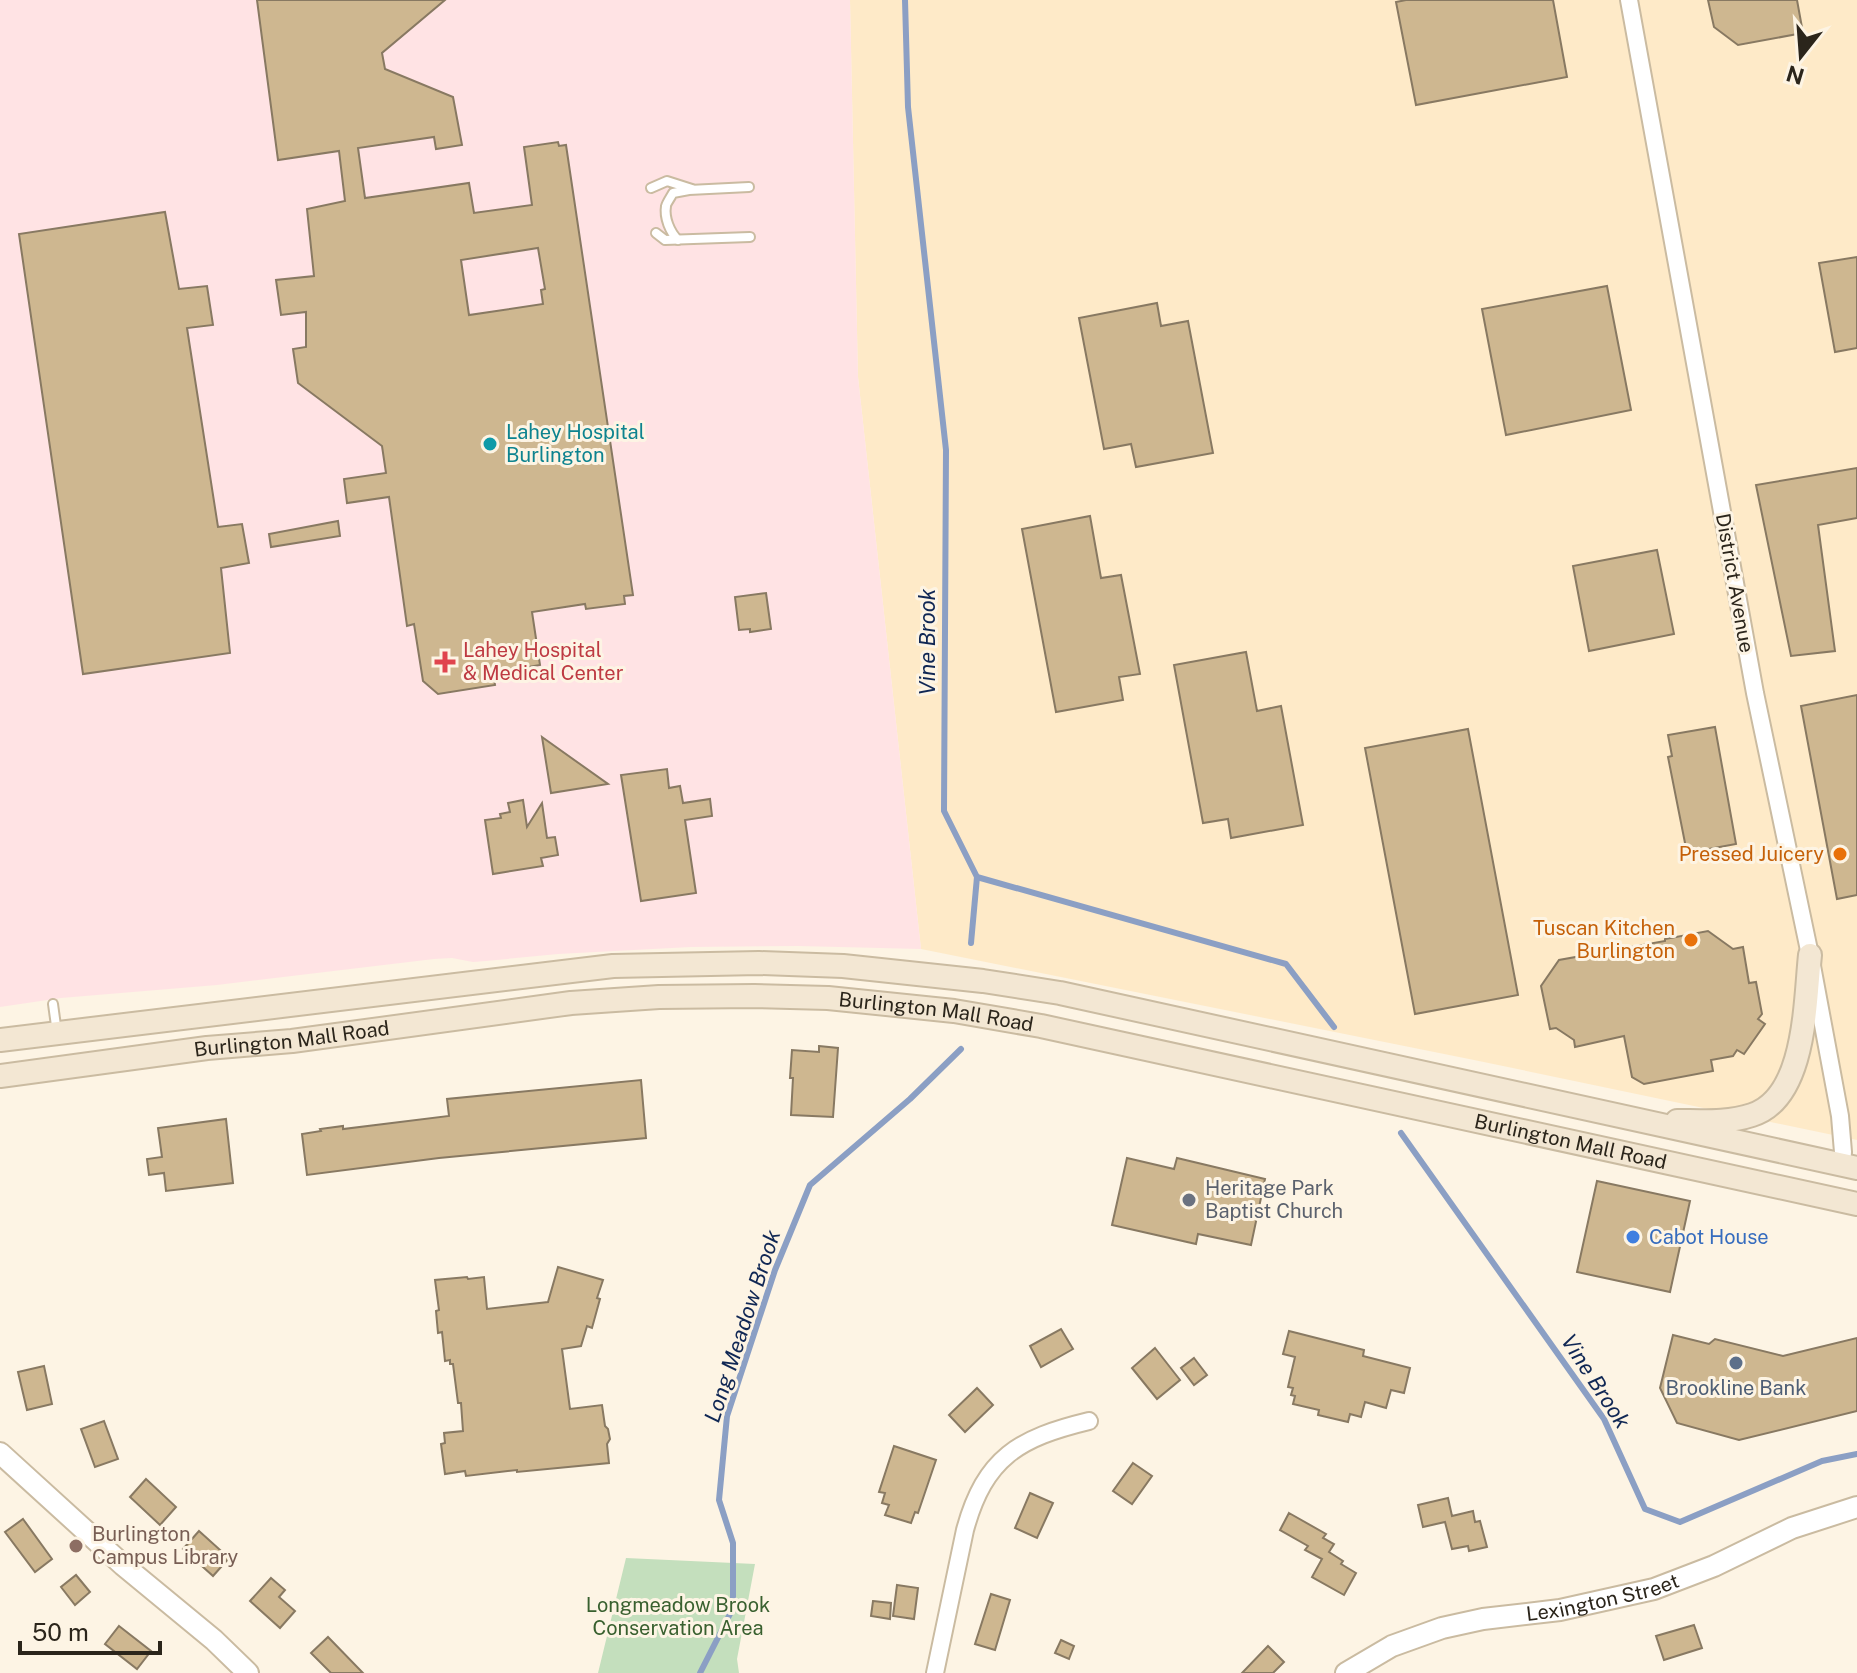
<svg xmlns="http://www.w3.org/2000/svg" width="1857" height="1673" font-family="'Public Sans',sans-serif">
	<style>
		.built { fill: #feeac8 }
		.medical { fill: #ffe3e4 }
		.green { fill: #c4dfbd }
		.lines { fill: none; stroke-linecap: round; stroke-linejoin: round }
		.stream { stroke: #8b9fc4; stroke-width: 6 }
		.building { fill: #ceb790; stroke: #887962; stroke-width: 2; fill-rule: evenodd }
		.service-casing { stroke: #cabba1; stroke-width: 12 }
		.minor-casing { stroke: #cabba1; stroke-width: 20 }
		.tertiary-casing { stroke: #cabba1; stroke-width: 24 }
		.secondary-casing { stroke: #cabba1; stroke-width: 26 }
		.service { stroke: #fff; stroke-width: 8 }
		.minor { stroke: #fff; stroke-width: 16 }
		.tertiary { stroke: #fff; stroke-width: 20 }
		.secondary { stroke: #f3e7d3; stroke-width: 22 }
		.culture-dot { fill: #0f9aa8; stroke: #fdf4e4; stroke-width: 3 }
		.health-dot { fill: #e0444e; stroke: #fdf4e4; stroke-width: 3 }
		.food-dot { fill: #e8710a; stroke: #fdf4e4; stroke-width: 3 }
		.worship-dot { fill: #6b7280; stroke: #fdf4e4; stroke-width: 3 }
		.shop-dot { fill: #3f7fe0; stroke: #fdf4e4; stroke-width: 3 }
		.service-dot { fill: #5c6f8a; stroke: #fdf4e4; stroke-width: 3 }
		.education-dot { fill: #8d6e63; stroke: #fdf4e4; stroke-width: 3 }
		.labels { text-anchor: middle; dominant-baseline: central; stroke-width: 6; stroke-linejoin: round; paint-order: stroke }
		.culture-label { font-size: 20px; fill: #0d838f; stroke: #fdf4e4; text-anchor: start }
		.street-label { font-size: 20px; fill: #2b251b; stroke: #fdf4e4 }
		.health-label { font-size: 20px; fill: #be3a42; stroke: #fdf4e4; text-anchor: start }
		.food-label { font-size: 20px; fill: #c56008; stroke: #fdf4e4; text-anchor: end }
		.worship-label { font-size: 20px; fill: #5b616d; stroke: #fdf4e4; text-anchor: start }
		.shop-label { font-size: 20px; fill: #366cbe; stroke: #fdf4e4; text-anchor: start }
		.service-label { font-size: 20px; fill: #4e5e75; stroke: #fdf4e4 }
		.education-label { font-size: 20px; fill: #785e54; stroke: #fdf4e4; text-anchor: start }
		.park-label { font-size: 20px; fill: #39602f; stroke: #fdf4e4 }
		.water-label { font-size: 22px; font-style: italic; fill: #102754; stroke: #fdf4e4 }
	</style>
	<rect width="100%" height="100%" fill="#fdf4e4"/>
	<path class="built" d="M850,0H1857V1140L1474,1060L921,949L858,377Z"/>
	<path class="medical" d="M0,0H850L858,377L921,949L798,946L691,947L558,954L486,961L473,962L452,958L434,959L217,985L61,998L0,1007Z"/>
	<path class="green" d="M626,1558L755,1564L737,1659L739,1673H598Z"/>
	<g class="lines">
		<g class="stream">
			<path d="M905,0L908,107L946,450L944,811L977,877L1286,964L1334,1027"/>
			<path d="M971,943L977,877"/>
			<path d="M1401,1133L1604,1419L1645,1509L1680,1522L1822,1461L1857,1454"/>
			<path d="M700,1673L733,1608V1543L719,1500L727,1416L775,1270L810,1185L910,1099L961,1049"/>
		</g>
	</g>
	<g class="building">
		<path d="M257,0H445L382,53L385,69L453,97L462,145L436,149L434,137L358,148L365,198L469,183L474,213L532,205L524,147L558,142L559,146L566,145L633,595L624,596L625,604L586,609L585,604L532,612L540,665L493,673L495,685L438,694L423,681L414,624L407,626L389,497L347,503L344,479L386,473L382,446L298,383L293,349L306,347V312L281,315L276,280L314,276L307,209L345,201L339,151L278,160ZM538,248L545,289L541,290L543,304L469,315L461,260Z"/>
		<path d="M1406,0H1553L1567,77L1416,105L1396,2Z"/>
		<path d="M1708,0H1797L1803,33L1738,45L1714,27Z"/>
		<path d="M165,212L179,289L207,286L213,325L187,328L218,527L242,524L249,563L221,568L230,653L83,674L19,234Z"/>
		<path d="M1857,257V348L1835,352L1819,263Z"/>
		<path d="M1607,286L1631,410L1506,435L1482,309Z"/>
		<path d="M1157,303L1161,326L1188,321L1213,453L1136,467L1131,444L1104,449L1079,318Z"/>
		<path d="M1857,468V518L1818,525L1835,651L1791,656L1756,485Z"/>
		<path d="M1090,516L1101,578L1121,575L1140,674L1119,677L1123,700L1056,712L1022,529Z"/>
		<path d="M338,521L340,536L271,547L269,534Z"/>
		<path d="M1657,550L1674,634L1589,651L1573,566Z"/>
		<path d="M766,593L771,629L750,632V629L739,630L735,597Z"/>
		<path d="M1246,652L1257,711L1281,706L1303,825L1231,838L1228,819L1203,823L1174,665Z"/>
		<path d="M1857,695V895L1837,899L1801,706Z"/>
		<path d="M1715,727L1736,844L1687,853L1668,757L1672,756L1668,735Z"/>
		<path d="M1468,729L1518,995L1415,1014L1365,748Z"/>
		<path d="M542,737L608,784L551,793Z"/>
		<path d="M667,769L669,788L680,786L683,803L710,799L712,816L685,820L696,893L641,901L621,775Z"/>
		<path d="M523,800L527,827L542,803L547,838L555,837L558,855L541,858L543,866L493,874L485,820L501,818L500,814L510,812L508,803Z"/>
		<path d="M1708,931L1733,949L1743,947L1749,983L1756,982L1762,1014L1758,1019L1765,1024L1744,1054L1737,1050L1733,1056L1711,1060L1713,1071L1644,1084L1632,1077L1624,1036L1575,1047L1574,1040L1556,1028L1550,1029L1541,986L1559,960L1665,941V939Z"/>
		<path d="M819,1046L838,1048L833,1117L791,1115L793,1078H790L792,1050L819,1052Z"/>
		<path d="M641,1080L646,1138L439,1158L307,1175L302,1134L321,1131L320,1129L343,1126V1129L449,1116L447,1099Z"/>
		<path d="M226,1119L233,1183L166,1191L164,1173L149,1175L147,1159L162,1157L158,1128Z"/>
		<path d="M1127,1158L1174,1169L1177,1158L1265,1179L1251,1245L1198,1234L1196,1244L1112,1225Z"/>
		<path d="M1597,1181L1690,1201L1670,1292L1577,1272Z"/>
		<path d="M558,1267L603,1280L597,1298L600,1299L592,1328L587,1326L581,1346L562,1349L570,1409L602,1405L605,1426L608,1429L610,1439L607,1444L609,1463L517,1472V1470L466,1476L465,1471L445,1474L441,1444L445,1443L444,1433L463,1431L461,1403H458L453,1364H450V1360L445,1361L442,1332L438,1333L436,1311L439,1310L435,1280L467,1277L468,1279L484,1277L487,1309L548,1302Z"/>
		<path d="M1061,1329L1073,1349L1041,1367L1030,1346Z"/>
		<path d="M1289,1331L1364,1350L1363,1356L1410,1368L1404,1393L1391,1390L1386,1408L1365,1402L1361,1417L1350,1414L1348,1422L1318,1415L1319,1410L1293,1404L1295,1396L1291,1395L1293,1388L1288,1387L1295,1357L1283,1354Z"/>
		<path d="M1673,1335L1709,1344L1715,1339L1783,1356L1857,1338V1411L1739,1440L1677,1423L1660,1388Z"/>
		<path d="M1155,1348L1180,1380L1157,1399L1132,1368Z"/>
		<path d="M1194,1358L1207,1375L1194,1385L1181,1368Z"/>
		<path d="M44,1366L52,1404L27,1410L18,1372Z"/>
		<path d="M977,1388L993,1405L965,1432L949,1415Z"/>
		<path d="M104,1421L118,1459L95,1467L81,1429Z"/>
		<path d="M894,1446L936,1460L918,1513L915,1512L911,1523L885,1515L889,1505L882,1503L885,1493L879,1492Z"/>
		<path d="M1133,1463L1152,1476L1132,1504L1113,1491Z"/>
		<path d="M146,1479L176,1507L160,1525L130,1497Z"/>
		<path d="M1030,1493L1053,1503L1037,1538L1015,1528Z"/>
		<path d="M1448,1498L1452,1516L1473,1511L1475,1522L1480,1521L1487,1547L1469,1551L1468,1546L1452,1549L1445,1522L1423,1527L1418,1505Z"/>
		<path d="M1289,1513L1326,1534L1323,1538L1334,1544L1329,1552L1343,1561L1341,1564L1356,1573L1344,1595L1312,1577L1322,1559L1305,1550L1308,1546L1280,1530Z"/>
		<path d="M23,1519L52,1559L35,1572L5,1532Z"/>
		<path d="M199,1531L229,1558L213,1576L183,1549Z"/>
		<path d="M76,1575L90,1592L75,1605L61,1587Z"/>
		<path d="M271,1578L285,1590L279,1597L295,1611L280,1628L250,1601Z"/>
		<path d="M897,1585L918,1588L914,1619L893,1616Z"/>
		<path d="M991,1594L1010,1600L995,1650L975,1644Z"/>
		<path d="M873,1601L891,1603L890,1619L871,1616Z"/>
		<path d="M1694,1625L1702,1648L1664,1660L1656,1636Z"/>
		<path d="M119,1626L151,1651L137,1669L105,1644Z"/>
		<path d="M328,1637L363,1673H331L311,1653Z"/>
		<path d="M1061,1640L1074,1646L1069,1659L1055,1653Z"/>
		<path d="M1268,1646L1284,1662L1273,1673H1242Z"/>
	</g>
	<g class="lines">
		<defs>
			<g id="service">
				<path d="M651,188L667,181L692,189"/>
				<path d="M656,233L665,240L750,237"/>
				<path d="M678,240C670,232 664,218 666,206C666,204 672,195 673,193L689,190L749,187"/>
				<path d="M53,1004L57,1033"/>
			</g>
			<g id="minor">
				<path d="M1629,0L1755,693L1810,955L1840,1116L1843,1152L1842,1165"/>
				<path d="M935,1673L965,1530C985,1457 1019,1438 1089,1421"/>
			</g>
			<g id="tertiary">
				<path d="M0,1453L123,1565L214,1640L248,1673"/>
				<path id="s1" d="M1346,1673L1392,1646L1442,1628L1483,1619L1560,1610L1654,1589L1714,1566L1792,1528L1857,1507"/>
			</g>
			<g id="secondary">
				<path d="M0,1040L613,966L759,963L843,966L983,981L1060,993L1857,1168"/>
				<path id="s2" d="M0,1076L207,1048L292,1041L571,1003L659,997L754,996L828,998L954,1011L1041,1026L1857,1204"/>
				<path d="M1677,1121C1702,1121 1728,1123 1752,1115C1806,1098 1805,1002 1810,955"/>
			</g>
		</defs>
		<use href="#service" class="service-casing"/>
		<use href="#minor" class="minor-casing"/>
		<use href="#tertiary" class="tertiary-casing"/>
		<use href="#secondary" class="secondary-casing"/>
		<use href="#service" class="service"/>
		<use href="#minor" class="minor"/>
		<use href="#tertiary" class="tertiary"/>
		<use href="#secondary" class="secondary"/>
	</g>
	<circle class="culture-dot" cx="490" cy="444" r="8"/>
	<path class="health-dot" d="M441 650h8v8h8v8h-8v8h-8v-8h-8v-8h8z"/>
	<g class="food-dot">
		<circle cx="1840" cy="854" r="8"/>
		<circle cx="1691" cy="940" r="8"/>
	</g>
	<circle class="worship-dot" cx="1189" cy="1200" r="8"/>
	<circle class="shop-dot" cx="1633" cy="1237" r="8"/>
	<circle class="service-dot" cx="1736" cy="1363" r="8"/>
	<circle class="education-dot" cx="76" cy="1546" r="8"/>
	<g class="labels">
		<g class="culture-label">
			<text x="506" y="432">Lahey Hospital<tspan x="506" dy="23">Burlington</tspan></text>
		</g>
		<g class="street-label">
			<text transform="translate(1735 583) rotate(80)">District Avenue</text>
			<text stroke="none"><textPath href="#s2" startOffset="942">Burlington Mall Road</textPath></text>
			<text stroke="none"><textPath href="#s2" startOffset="294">Burlington Mall Road</textPath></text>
			<text stroke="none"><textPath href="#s2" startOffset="1590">Burlington Mall Road</textPath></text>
			<text stroke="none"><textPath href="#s1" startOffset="270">Lexington Street</textPath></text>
		</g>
		<g class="health-label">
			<text x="463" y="650">Lahey Hospital<tspan x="463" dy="23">&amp; Medical Center</tspan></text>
		</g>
		<g class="food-label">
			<text x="1824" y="854">Pressed Juicery</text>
			<text x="1675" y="928">Tuscan Kitchen<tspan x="1675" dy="23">Burlington</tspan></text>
		</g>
		<g class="worship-label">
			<text x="1205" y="1188">Heritage Park<tspan x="1205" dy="23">Baptist Church</tspan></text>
		</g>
		<g class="shop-label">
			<text x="1649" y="1237">Cabot House</text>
		</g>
		<g class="service-label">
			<text x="1736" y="1388">Brookline Bank</text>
		</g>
		<g class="education-label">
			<text x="92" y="1534">Burlington<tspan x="92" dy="23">Campus Library</tspan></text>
		</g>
		<g class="park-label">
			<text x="678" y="1605">Longmeadow Brook<tspan x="678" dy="23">Conservation Area</tspan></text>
		</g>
		<g class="water-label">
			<text transform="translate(927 642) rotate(-90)">Vine Brook</text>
			<text transform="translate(742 1326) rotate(-72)">Long Meadow Brook</text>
			<text transform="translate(1596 1381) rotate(57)">Vine Brook</text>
		</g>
	</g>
	<g transform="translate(1801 56) rotate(197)" stroke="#fdf4e4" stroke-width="6" paint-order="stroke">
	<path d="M0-6L14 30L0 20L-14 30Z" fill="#2b251b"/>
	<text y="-12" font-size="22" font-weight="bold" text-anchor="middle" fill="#2b251b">N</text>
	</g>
	<path d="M20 1641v12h140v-12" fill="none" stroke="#2b251b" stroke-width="4"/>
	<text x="32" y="1641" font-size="24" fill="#2b251b" stroke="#fdf4e4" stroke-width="6" paint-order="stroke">50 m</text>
</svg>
